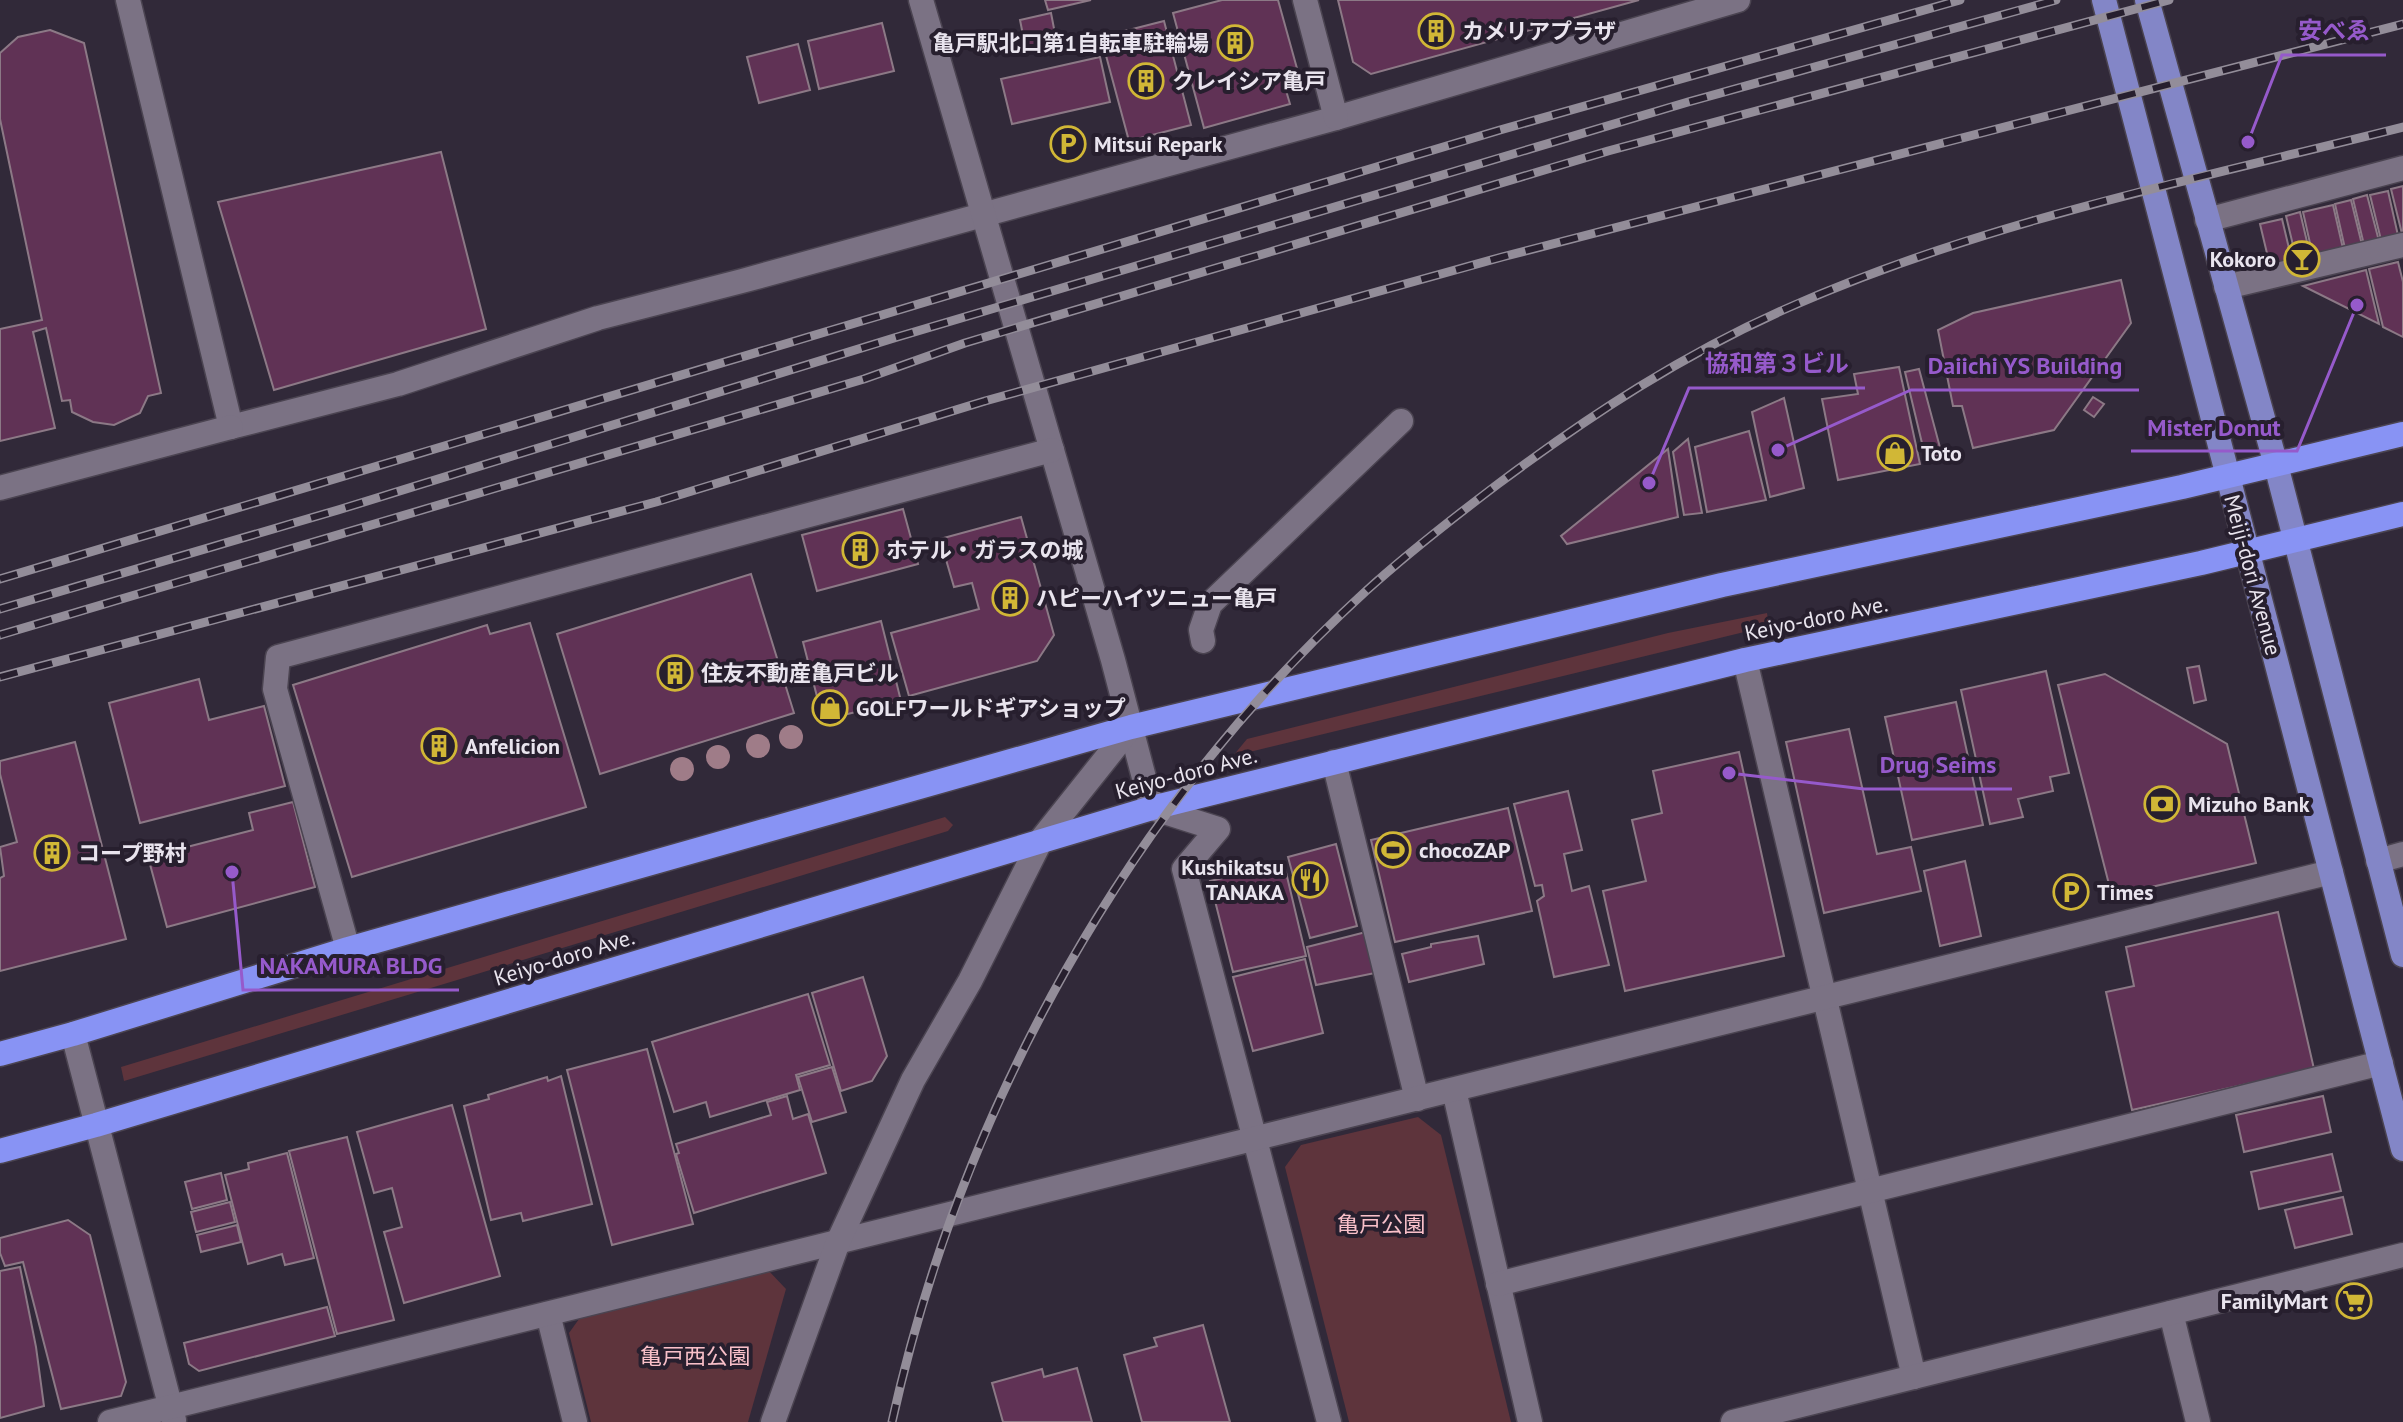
<svg xmlns="http://www.w3.org/2000/svg" width="2403" height="1422" font-family="'PT Sans','Noto Sans JP',sans-serif">
	<style>
		.green { fill: #5e343c }
		.building { fill: #603255; stroke: #8c7986; stroke-width: 2 }
		.lines { fill: none; stroke-linecap: round; stroke-linejoin: round }
		.minor-casing { stroke: #4b4451; stroke-width: 27 }
		.major-casing { stroke: #4b4451; stroke-width: 27 }
		.highway-casing { stroke: #4b4451; stroke-width: 27 }
		.minor { stroke: #7b7284; stroke-width: 24 }
		.major { stroke: #8386c7; stroke-width: 24 }
		.highway { stroke: #8893f4; stroke-width: 24 }
		.rail-casing { stroke: #938d99; stroke-width: 9 }
		.rail { stroke: #271f2e; stroke-width: 6; stroke-dasharray: 18; stroke-linecap: butt }
		.tree { fill: #9f7c88 }
		.labels { text-anchor: middle; dominant-baseline: central; stroke-width: 8; stroke-linejoin: round; paint-order: stroke }
		.poi-label { font-size: 22px; font-weight: bold; fill: #e9e4ee; stroke: #271f2e; text-anchor: start }
		.street-label { font-size: 22px; fill: #e9e4ee; stroke: #271f2e }
		.park-label { font-size: 22px; fill: #f9c0c9; stroke: #271f2e }
		.leader { fill: none; stroke: #965acb; stroke-width: 3 }
		.callout-dot { fill: #965acb; stroke: #271f2e; stroke-width: 3 }
		.callout-label { font-size: 24px; text-anchor: middle; font-weight: bold; fill: #965acb; stroke: #271f2e; stroke-width: 8; stroke-linejoin: round; paint-order: stroke }
	</style>
	<rect width="100%" height="100%" fill="#312939"/>
	<g class="green">
		<path d="M1767,613L1769,626L1233,756L1247,739L1668,633Z"/>
		<path d="M945,817L953,825L948,831L124,1081L121,1067Z"/>
		<path d="M1418,1117L1441,1135L1511,1422H1349L1285,1167L1301,1145Z"/>
		<path d="M767,1269L786,1289L748,1422H591L569,1333L579,1319Z"/>
	</g>
	<g class="building">
		<path d="M1045,0H1091L1048,10Z"/>
		<path d="M1222,0H1278L1298,72L1282,77L1290,104L1204,128L1173,13Z"/>
		<path d="M1338,0H1639L1371,74L1353,62Z"/>
		<path d="M1051,13L1057,44L1026,50L1020,20Z"/>
		<path d="M1164,21L1191,125L1129,141L1101,37Z"/>
		<path d="M882,23L894,71L819,89L808,41Z"/>
		<path d="M50,30L84,43L161,393L148,396L140,413L114,425L93,422L72,412L70,400L62,401L46,328L33,332L55,428L0,441V329L42,320L0,119V53L18,37Z"/>
		<path d="M798,44L810,90L759,103L747,57Z"/>
		<path d="M1100,57L1110,102L1012,124L1001,79Z"/>
		<path d="M441,152L486,329L274,390L218,202Z"/>
		<path d="M2403,186V238L2391,189Z"/>
		<path d="M2388,191L2399,240L2382,244L2370,195Z"/>
		<path d="M2367,195L2380,245L2365,249L2353,199Z"/>
		<path d="M2351,200L2363,249L2346,253L2335,204Z"/>
		<path d="M2333,205L2344,253L2314,261L2303,212Z"/>
		<path d="M2300,212L2312,263L2298,266L2286,216Z"/>
		<path d="M2282,219L2293,265L2271,270L2260,224Z"/>
		<path d="M2398,262L2403,282V337L2383,327L2369,269Z"/>
		<path d="M2366,270L2379,324L2303,286Z"/>
		<path d="M2121,280L2131,323L2054,430L1973,448L1962,406H1953L1938,330L1973,313Z"/>
		<path d="M1899,367L1920,464L1838,480L1822,399L1858,394L1854,374Z"/>
		<path d="M1919,369L1942,455L1926,460L1905,372Z"/>
		<path d="M2093,397L2104,404L2094,417L2084,410Z"/>
		<path d="M1784,398L1804,488L1770,497L1752,412Z"/>
		<path d="M1749,431L1766,500L1707,512L1695,447Z"/>
		<path d="M1688,439L1702,513L1684,515L1673,452Z"/>
		<path d="M1668,449L1678,517L1567,544L1561,536Z"/>
		<path d="M903,509L918,564L817,591L802,535Z"/>
		<path d="M1021,517L1054,635L1037,661L909,696L891,633L979,609L972,583L954,587L940,539Z"/>
		<path d="M751,574L794,713L600,774L557,634Z"/>
		<path d="M881,621L901,701L823,720L803,642Z"/>
		<path d="M530,623L586,807L352,877L293,685L487,625L490,634Z"/>
		<path d="M2199,666L2206,700L2194,703L2187,668Z"/>
		<path d="M2046,671L2069,773L2050,777L2053,791L2018,799L2023,817L1990,824L1961,690Z"/>
		<path d="M2105,674L2227,744L2256,863L2112,896L2058,685Z"/>
		<path d="M199,679L209,720L264,706L285,786L140,823L109,703Z"/>
		<path d="M1956,702L1983,825L1912,840L1885,717Z"/>
		<path d="M1849,729L1877,854L1911,847L1921,891L1824,913L1786,742Z"/>
		<path d="M75,742L126,939L0,971V878L4,876L0,847L17,842L0,774V761Z"/>
		<path d="M1739,752L1784,956L1625,991L1603,891L1646,881L1632,820L1662,813L1653,771Z"/>
		<path d="M1568,791L1582,850L1564,854L1572,891L1589,886L1609,965L1554,977L1537,901L1544,896L1542,885L1535,886L1514,804Z"/>
		<path d="M293,802L315,887L167,927L148,857L253,830L249,813Z"/>
		<path d="M1508,808L1532,911L1395,942L1371,840Z"/>
		<path d="M1336,844L1357,926L1310,938L1288,857Z"/>
		<path d="M1965,861L1981,936L1940,946L1924,871Z"/>
		<path d="M1284,864L1306,956L1233,972L1210,881Z"/>
		<path d="M2278,912L2314,1069L2132,1110L2106,992L2134,986L2126,947Z"/>
		<path d="M1366,932L1375,973L1316,985L1307,947Z"/>
		<path d="M1478,936L1484,964L1409,982L1402,954L1431,947V944Z"/>
		<path d="M1305,959L1323,1033L1253,1051L1233,977Z"/>
		<path d="M863,977L887,1056L872,1081L841,1091L812,993Z"/>
		<path d="M808,994L830,1065L796,1075L800,1090L710,1117L706,1102L674,1112L652,1042Z"/>
		<path d="M647,1049L693,1224L612,1245L567,1070Z"/>
		<path d="M832,1067L846,1112L812,1122L798,1077Z"/>
		<path d="M561,1076L592,1204L523,1221L521,1213L491,1220L464,1106L489,1099L488,1095L547,1077L548,1081Z"/>
		<path d="M787,1096L793,1119L808,1114L826,1173L694,1213L676,1154L679,1153L676,1144L771,1115L767,1102Z"/>
		<path d="M2323,1096L2331,1132L2244,1152L2236,1115Z"/>
		<path d="M452,1105L500,1276L404,1303L384,1232L402,1227L392,1188L374,1193L357,1132Z"/>
		<path d="M347,1137L394,1320L337,1334L289,1151Z"/>
		<path d="M287,1153L314,1258L285,1265L282,1254L248,1264L225,1175L249,1169L248,1163Z"/>
		<path d="M2332,1154L2341,1191L2259,1209L2251,1172Z"/>
		<path d="M221,1173L227,1200L192,1209L185,1182Z"/>
		<path d="M2343,1197L2352,1234L2295,1248L2285,1210Z"/>
		<path d="M230,1202L235,1222L196,1232L191,1212Z"/>
		<path d="M68,1220L90,1235L126,1382L121,1396L61,1409L23,1262L5,1266L0,1253V1238Z"/>
		<path d="M237,1225L241,1242L201,1252L197,1235Z"/>
		<path d="M20,1267L36,1347L44,1406L0,1418V1271Z"/>
		<path d="M327,1307L335,1336L199,1371L189,1364L184,1343Z"/>
		<path d="M1203,1325L1230,1422H1142L1124,1355L1157,1346L1154,1338Z"/>
		<path d="M1077,1368L1092,1422H1003L992,1383L1042,1369L1044,1377Z"/>
	</g>
	<g class="lines">
		<defs>
			<g id="minor">
				<path d="M128,0L231,427L398,384L598,318L742,281L1336,118L1738,0"/>
				<path d="M921,0L1113,660L1152,808L1218,829L1184,869L1329,1422"/>
				<path d="M1305,0L1336,118"/>
				<path d="M2207,220L2403,168"/>
				<path d="M2226,287L2403,245"/>
				<path d="M0,488L231,427"/>
				<path d="M1203,641L1201,630L1210,604L1401,421"/>
				<path d="M1745,660L1914,1377"/>
				<path d="M1334,762L1417,1099"/>
				<path d="M2378,861L2403,854"/>
				<path d="M348,949L275,689L278,657L1052,450"/>
				<path d="M73,1034L174,1420"/>
				<path d="M1454,1090L1530,1422"/>
				<path d="M1498,1284L2381,1063"/>
				<path d="M2171,1313L2198,1422"/>
				<path d="M548,1314L575,1422"/>
				<path d="M110,1422L2331,872"/>
				<path d="M773,1422L838,1242L913,1080L970,981L1041,840L1131,727"/>
				<path d="M1733,1422L2403,1255"/>
			</g>
			<g id="major">
				<path d="M2104,0L2403,1149"/>
				<path d="M2147,0L2276,465L2403,955"/>
			</g>
			<g id="highway">
				<path d="M0,1054L73,1034L348,949L1131,727L1722,585L2182,487L2403,434"/>
				<path d="M0,1151L96,1125L1152,808L1745,660L2201,563L2403,514"/>
			</g>
		</defs>
		<use href="#minor" class="minor-casing"/>
		<use href="#major" class="major-casing"/>
		<use href="#highway" class="highway-casing"/>
		<use href="#minor" class="minor"/>
		<use href="#major" class="major"/>
		<use href="#highway" class="highway"/>
		<defs>
			<g id="rail">
				<path d="M0,579L1500,130L1960,0"/>
				<path d="M0,609L338,510L894,338L1688,102L2056,0"/>
				<path d="M0,635L864,379L965,343L1608,151L2169,0"/>
				<path d="M0,677L656,502L985,401L1502,257L2403,24"/>
				<path d="M892,1422C961,1109 1128,808 1366,591C1408,553 1453,518 1498,484C1590,415 1685,353 1790,307C1985,221 2197,179 2403,127"/>
			</g>
		</defs>
		<use href="#rail" class="rail-casing"/>
		<use href="#rail" class="rail"/>
	</g>
	<g class="tree">
		<circle cx="791" cy="737" r="12"/>
		<circle cx="758" cy="746" r="12"/>
		<circle cx="718" cy="757" r="12"/>
		<circle cx="682" cy="769" r="12"/>
	</g>
	<defs>
		<symbol id="building-ring" viewBox="-11 -11 22 22"><circle r="9.5" fill="#271f2e" stroke="#d1b736" stroke-width="1.5"/><path d="M-4-6H4V6H1V3H-1V6H-4ZM-2.5-4.3h1.7v1.8h-1.7ZM.8-4.3h1.7v1.8H.8ZM-2.5-1h1.7V.8h-1.7ZM.8-1h1.7V.8H.8Z" fill="#d1b736"/></symbol>
		<symbol id="parking-ring" viewBox="-11 -11 22 22"><circle r="9.5" fill="#271f2e" stroke="#d1b736" stroke-width="1.5"/><path d="M-3.5-5.5H1a3.5 3.5 0 0 1 0 7H-1V5.5H-3.5ZM-1-3.4V-.6H.8a1.4 1.4 0 0 0 0-2.8Z" fill="#d1b736"/></symbol>
		<symbol id="bar-ring" viewBox="-11 -11 22 22"><circle r="9.5" fill="#271f2e" stroke="#d1b736" stroke-width="1.5"/><path d="M-6-5H6L.8 .8V4.5H3.5V6h-7V4.5H-.8V.8Z" fill="#d1b736"/></symbol>
		<symbol id="shop-ring" viewBox="-11 -11 22 22"><circle r="9.5" fill="#271f2e" stroke="#d1b736" stroke-width="1.5"/><path d="M-5-2.5h2.3a2.7 3.5 0 0 1 5.4 0H5L5.5 6h-11ZM-1.5-2.5h3a1.5 2.3 0 0 0-3 0Z" fill="#d1b736"/></symbol>
		<symbol id="bank-ring" viewBox="-11 -11 22 22"><circle r="9.5" fill="#271f2e" stroke="#d1b736" stroke-width="1.5"/><path d="M-6-4H6V4H-6ZM0-2.3a2.3 2.3 0 1 0 0 4.6a2.3 2.3 0 1 0 0-4.6Z" fill="#d1b736"/></symbol>
		<symbol id="stadium-ring" viewBox="-11 -11 22 22"><circle r="9.5" fill="#271f2e" stroke="#d1b736" stroke-width="1.5"/><path d="M0-5a6.5 5 0 1 0 0 10a6.5 5 0 1 0 0-10ZM-3.5-1.8h7v3.6h-7Z" fill="#d1b736"/></symbol>
		<symbol id="restaurant-ring" viewBox="-11 -11 22 22"><circle r="9.5" fill="#271f2e" stroke="#d1b736" stroke-width="1.5"/><path d="M-5-6h1v4h1v-4h1v4h1v-4h1v5L-1.5 .5V6h-2V.5L-5-1ZM5-6V6H3V1.5H1.5Q1.5-4 5-6Z" fill="#d1b736"/></symbol>
		<symbol id="supermarket-ring" viewBox="-11 -11 22 22"><circle r="9.5" fill="#271f2e" stroke="#d1b736" stroke-width="1.5"/><path d="M-6-5.5h2.5l.6 2H6L4.5 2H-2.5L-4.4-4H-6ZM-1.5 3.2a1.3 1.3 0 1 0 .1 0ZM3 3.2a1.3 1.3 0 1 0 .1 0Z" fill="#d1b736"/></symbol>
	</defs>
	<g fill-rule="evenodd">
		<use href="#building-ring" x="1416" y="11" width="40" height="40"/>
		<use href="#building-ring" x="1215" y="23" width="40" height="40"/>
		<use href="#building-ring" x="1126" y="61" width="40" height="40"/>
		<use href="#parking-ring" x="1048" y="124" width="40" height="40"/>
		<use href="#bar-ring" x="2282" y="239" width="40" height="40"/>
		<use href="#shop-ring" x="1875" y="433" width="40" height="40"/>
		<use href="#building-ring" x="840" y="530" width="40" height="40"/>
		<use href="#building-ring" x="990" y="578" width="40" height="40"/>
		<use href="#building-ring" x="655" y="653" width="40" height="40"/>
		<use href="#shop-ring" x="810" y="688" width="40" height="40"/>
		<use href="#building-ring" x="419" y="726" width="40" height="40"/>
		<use href="#bank-ring" x="2142" y="784" width="40" height="40"/>
		<use href="#stadium-ring" x="1373" y="830" width="40" height="40"/>
		<use href="#building-ring" x="32" y="833" width="40" height="40"/>
		<use href="#restaurant-ring" x="1290" y="860" width="40" height="40"/>
		<use href="#parking-ring" x="2051" y="872" width="40" height="40"/>
		<use href="#supermarket-ring" x="2334" y="1281" width="40" height="40"/>
	</g>
	<g class="labels">
		<g class="poi-label">
			<text x="1462" y="31">カメリアプラザ</text>
			<text x="1209" y="43" text-anchor="end">亀戸駅北口第1自転車駐輪場</text>
			<text x="1172" y="81">クレイシア亀戸</text>
			<text x="1094" y="144">Mitsui Repark</text>
			<text x="2276" y="259" text-anchor="end">Kokoro</text>
			<text x="1921" y="453">Toto</text>
			<text x="886" y="550">ホテル・ガラスの城</text>
			<text x="1036" y="598">ハピーハイツニュー亀戸</text>
			<text x="701" y="673">住友不動産亀戸ビル</text>
			<text x="856" y="708">GOLFワールドギアショップ</text>
			<text x="465" y="746">Anfelicion</text>
			<text x="2188" y="804">Mizuho Bank</text>
			<text x="1419" y="850">chocoZAP</text>
			<text x="78" y="853">コープ野村</text>
			<text x="1284" y="867" text-anchor="end">Kushikatsu<tspan x="1284" dy="25">TANAKA</tspan></text>
			<text x="2097" y="892">Times</text>
			<text x="2328" y="1301" text-anchor="end">FamilyMart</text>
		</g>
		<g class="street-label">
			<text transform="translate(2253 575) rotate(75)">Meiji-dori Avenue</text>
			<text transform="translate(1816 618) rotate(-12)">Keiyo-doro Ave.</text>
			<text transform="translate(1186 773) rotate(-15)">Keiyo-doro Ave.</text>
			<text transform="translate(564 957) rotate(-17)">Keiyo-doro Ave.</text>
		</g>
		<g class="park-label">
			<text x="1381" y="1224">亀戸公園</text>
			<text x="695" y="1356">亀戸西公園</text>
		</g>
	</g>
	<path class="leader" d="M2248 142L2282 55H2386M1649 483L1689 388H1865M1778 450L1911 390H2139M2357 305L2297 451H2131M1729 773L1864 789H2012M232 872L243 990H459"/>
	<g class="callout-dot">
		<circle cx="2248" cy="142" r="8"/>
		<circle cx="1649" cy="483" r="8"/>
		<circle cx="1778" cy="450" r="8"/>
		<circle cx="2357" cy="305" r="8"/>
		<circle cx="1729" cy="773" r="8"/>
		<circle cx="232" cy="872" r="8"/>
	</g>
	<g class="callout-label">
		<text x="2334" y="39">安べゑ</text>
		<text x="1777" y="372">協和第３ビル</text>
		<text x="2025" y="374">Daiichi YS Building</text>
		<text x="2214" y="436">Mister Donut</text>
		<text x="1938" y="773">Drug Seims</text>
		<text x="351" y="974">NAKAMURA BLDG</text>
	</g>
</svg>
